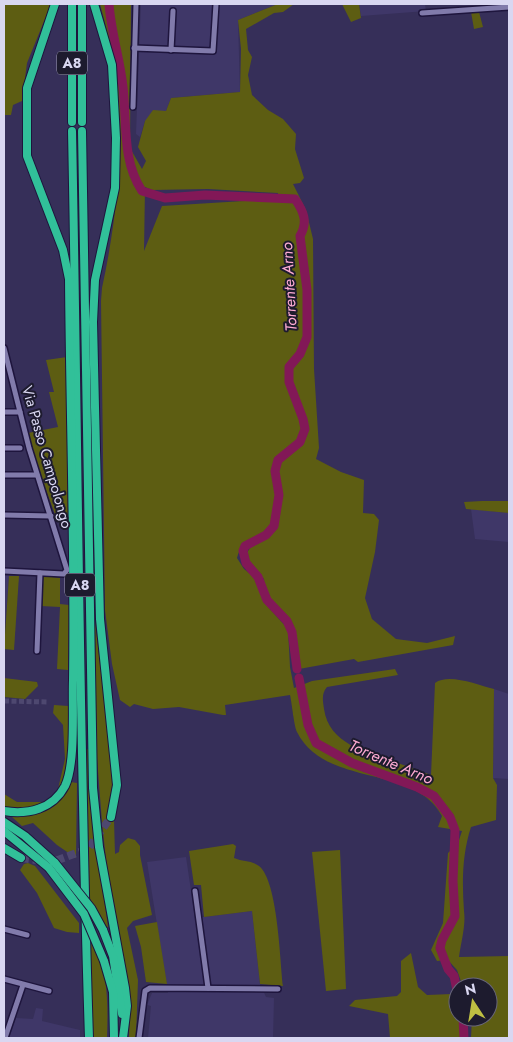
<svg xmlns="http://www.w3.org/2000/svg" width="513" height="1042" font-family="Jost,sans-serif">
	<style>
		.built { fill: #3f3768 }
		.green { fill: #5d5d12; fill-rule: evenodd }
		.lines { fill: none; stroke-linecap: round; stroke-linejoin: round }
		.river { stroke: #821857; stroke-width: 9 }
		.minor-tunnel { stroke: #4e4870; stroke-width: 5; stroke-dasharray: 5 2.5; stroke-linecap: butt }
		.highway-tunnel { stroke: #4e4870; stroke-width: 8; stroke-dasharray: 8 4; stroke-linecap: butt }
		.minor-casing { stroke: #1e153d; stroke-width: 8 }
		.highway-casing { stroke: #1e153d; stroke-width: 10 }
		.minor { stroke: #817bab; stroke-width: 5 }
		.highway { stroke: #31c099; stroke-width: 8 }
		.highway-bridge-casing { stroke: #1e153d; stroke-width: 10; stroke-linecap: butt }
		.highway-bridge { stroke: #31c099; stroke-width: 8 }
		.labels { text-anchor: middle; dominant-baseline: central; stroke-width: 4; stroke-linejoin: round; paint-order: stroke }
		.shield { fill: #1d1b2e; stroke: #a19fb6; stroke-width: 1 }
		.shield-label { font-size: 14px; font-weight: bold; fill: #d9d7f1 }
		.street-label { font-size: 15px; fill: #d9d7f1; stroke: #1d1b2e }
		.water-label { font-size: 16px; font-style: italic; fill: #fdaad2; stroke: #1d1b2e }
	</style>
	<rect width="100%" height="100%" fill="#362f59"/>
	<g class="built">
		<path d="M141,4H278L238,20L240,92L171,98L166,111L145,121L140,137L136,134Z"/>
		<path d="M359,4H425L426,11L361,16Z"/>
		<path d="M471,509L509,513V542L475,539Z"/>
		<path d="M4,576H9L4,641Z"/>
		<path d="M494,689L509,694V779L493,778Z"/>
		<path d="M186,857L195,918L252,911L260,984L266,997L274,998L273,1038H148L151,1006L147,1005L152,993H168L147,862Z"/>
		<path d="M36,1008L43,1009L42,1021L80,1030V1038H9L16,1018L33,1019Z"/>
	</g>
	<g class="green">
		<path d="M4,4H51L27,63L22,101L13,105L11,115H4Z"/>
		<path d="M100,4H131L130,148L142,169L146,161L138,147L145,121L153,110L166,111L171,98L240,92L241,49L238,20L278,4H294L283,12L274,13L246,29L248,50L252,57L248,75L252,95L268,110L283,119L296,134L295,149L304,178L300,183L293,184L306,210L313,239L314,369L319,448L316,459L341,472L364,480L363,513L374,514L379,520L375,552L365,598L372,619L396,639L427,643L455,636L453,645L358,662L354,659L299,669C296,655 297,639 293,625C289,611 264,605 264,579L252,567L246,555C251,542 260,544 269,536C279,528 280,510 280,498L278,497C276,506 275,521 270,528C260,542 241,539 237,558L244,569L254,577L269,608L288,629L290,667L294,688L312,681L395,669L398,675L327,687C321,694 323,701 324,709C329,744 366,752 395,762C407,766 419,771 431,775L435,683C449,673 477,685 494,689L493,778L497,785L496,820L471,827C462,855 462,882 464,911C466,925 461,942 459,957L509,956V1038H471L472,1017H488V987H463L457,970L448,960L437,961L431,950L443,923L448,853L458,843L462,831L438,827L442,816C415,764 325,788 297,732C294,726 292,704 290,695L225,705L226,715H223L179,707L153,709L134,704L130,707L120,700L112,664L105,610L101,301L102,288C123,190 128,101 100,4ZM145,187L152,190L208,189L278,193V199L162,206L144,251Z"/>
		<path d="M342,4H359L361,18L351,22Z"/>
		<path d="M471,12H479L483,27L474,29Z"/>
		<path d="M67,357L68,515L56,517L37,466L28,433L58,427L49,392H54L46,360Z"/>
		<path d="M482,501H509V513L466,509L464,502Z"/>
		<path d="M9,576H19L14,650L4,649Z"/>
		<path d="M44,576L60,578V604L69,605L68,670L57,669L60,607L41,606L42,578Z"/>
		<path d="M93,604L114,783L109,815L114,820L115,854L119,852L120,845L128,838L135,840L140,846V855L152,915L133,921L127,928L138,980L136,1038H129L130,1005L106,860L102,822L95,733Z"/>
		<path d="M4,678L37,682L38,686L25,699L4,697Z"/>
		<path d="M54,705L68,706V761L62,786L58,789L65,759L63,725L53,713Z"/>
		<path d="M85,749H88L91,806L108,927H105L87,893Z"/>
		<path d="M71,782L77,783L76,858L57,845L33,823L22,826L12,817C43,816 57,811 71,782Z"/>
		<path d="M4,794L17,802H46C36,811 17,811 4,807Z"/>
		<path d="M233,844L236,846L234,858C243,862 251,860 259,866C278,881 280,961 283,986L260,984L252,911L204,917L201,885H194L189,851Z"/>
		<path d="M340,850L346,989L326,991L312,852Z"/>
		<path d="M28,863L35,866L79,923V933L67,932L54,928L37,893L20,870L24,864Z"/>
		<path d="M157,922L167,984L146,982L141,947L135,926Z"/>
		<path d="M88,935C109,961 108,1007 107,1038H92Z"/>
		<path d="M411,953L418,987L427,995L452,994L457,1000L461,1038H390L388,1014L349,1006L355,1000L397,996L401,992V961Z"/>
	</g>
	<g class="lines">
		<g class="river">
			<path d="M109,4C111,32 120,59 123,87C127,123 122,161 142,191L165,198L205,195L295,199C304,212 308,222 300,236L307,290V337L300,354L289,367V382L303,419L305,429L300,442L278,460L275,471L279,495L274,526L266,535L245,546L243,551L246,563L258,577L267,600L287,621L292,632L297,669"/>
			<path d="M299,678L308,725L316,743L352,763L417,787L434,796L450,817L455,830L453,881L455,916L442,940L440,948L448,969L454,976L458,995"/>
			<path d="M463,1017L464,1038"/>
		</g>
		<path class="minor-tunnel" d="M4,701L47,702"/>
		<path class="highway-tunnel" d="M21,858L52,862L88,849L111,817"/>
		<defs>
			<g id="minor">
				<path d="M422,13L509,7"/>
				<path d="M134,48L213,51L216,4"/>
				<path d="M171,50L173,11"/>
				<path d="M133,107L136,4"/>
				<path d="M4,348L29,448L67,570L64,574L4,571"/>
				<path d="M4,412H20"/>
				<path d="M4,448H20"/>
				<path d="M4,475H37"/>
				<path d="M4,515L51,516"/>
				<path d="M37,651L40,573"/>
				<path d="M195,891L208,988"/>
				<path d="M4,929L27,935"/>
				<path d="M4,979L49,991"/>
				<path d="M5,1038L23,985"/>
				<path d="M139,1038L145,991L150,988L278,989"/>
			</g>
			<g id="highway">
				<path d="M72,4V122"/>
				<path d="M94,4L112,65L116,138L115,188L95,280L93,322L100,619L117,785L111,817"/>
				<path d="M82,122V4"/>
				<path d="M72,131C78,433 79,736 89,1038"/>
				<path d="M82,131L93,788L99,847L125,988L127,1006L123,1038"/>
				<path d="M4,811C28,815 53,809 65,786C76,763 72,707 73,680C75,547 70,413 69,279L63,250L27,156V88L55,4"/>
				<path d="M4,822L25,836L55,863"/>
				<path d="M4,831L49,868"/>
				<path d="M4,848L21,858"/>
				<path d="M103,930L113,956L122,1014"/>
				<path d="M104,961L113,992L114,1038"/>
			</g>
		</defs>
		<use href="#minor" class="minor-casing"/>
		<use href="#highway" class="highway-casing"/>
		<use href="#minor" class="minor"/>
		<use href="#highway" class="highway"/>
		<defs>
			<g id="highway-bridge">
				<path d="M55,863L91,908L103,930"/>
				<path d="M49,868L84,914L104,961"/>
			</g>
		</defs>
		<use href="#highway-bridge" class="highway-bridge-casing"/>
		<use href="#highway-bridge" class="highway-bridge"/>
	</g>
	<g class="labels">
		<g class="shield">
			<rect x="57" y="51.5" width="30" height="23" rx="4"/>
			<rect x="65" y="573.5" width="30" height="23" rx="4"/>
		</g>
		<g class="shield-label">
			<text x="72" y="63">A8</text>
			<text x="80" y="585">A8</text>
		</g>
		<g class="street-label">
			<text transform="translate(47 457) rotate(74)">Via Passo Campolongo</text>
		</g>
		<g class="water-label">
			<text transform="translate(289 287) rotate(-93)">Torrente Arno</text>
			<text transform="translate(391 762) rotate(23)">Torrente Arno</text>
		</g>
	</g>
	<rect width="513" height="1042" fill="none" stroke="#d9d7f1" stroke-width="10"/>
	<g transform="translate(473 1002) rotate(348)"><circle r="24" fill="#1d1b2e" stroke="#68667c"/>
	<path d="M0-4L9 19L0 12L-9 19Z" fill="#bebf42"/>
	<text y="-8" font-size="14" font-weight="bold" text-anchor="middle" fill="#d9d7f1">N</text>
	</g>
</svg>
